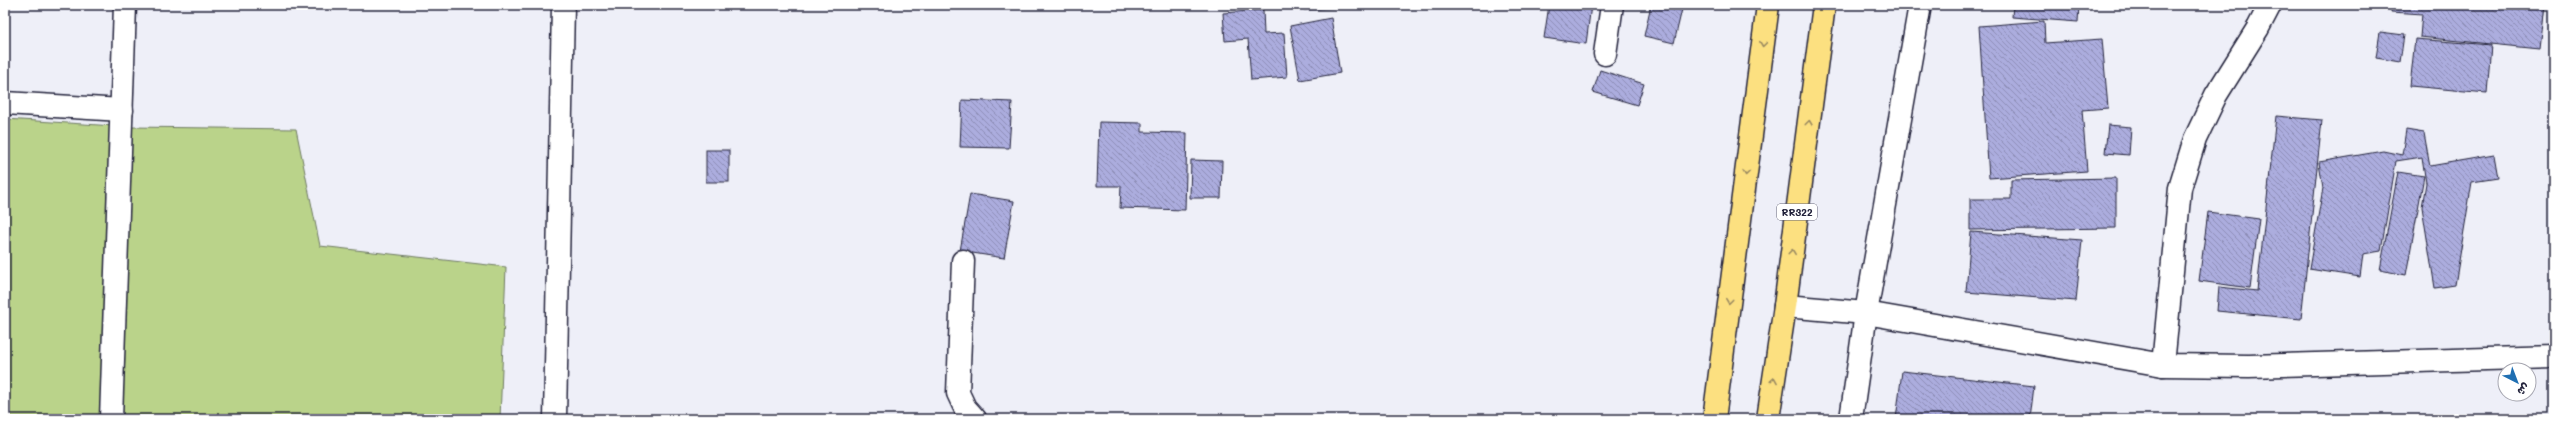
<svg xmlns="http://www.w3.org/2000/svg" width="2559" height="424" font-family="Mali,'Playpen Sans Arabic',sans-serif">
	<style>
		.grass { fill: #bad38a; stroke: #6e7a62 }
		.building { fill: url(#building-back-hatch); stroke: #22223b }
		.lines { fill: none; stroke-linecap: round; stroke-linejoin: round }
		.minor-casing { stroke: #22223b; stroke-width: 25 }
		.major-casing { stroke: #22223b; stroke-width: 25 }
		.minor { stroke: #fff; stroke-width: 22 }
		.major { stroke: #fce080; stroke-width: 22 }
		.oneway { stroke: #9a8a61 }
		.labels { text-anchor: middle; dominant-baseline: central; stroke-width: 3.5; stroke-linejoin: round; paint-order: stroke }
		.shield { fill: #fff; stroke: #646476; stroke-width: 1 }
		.shield-label { font-size: 10px; font-weight: bold; fill: #22223b }
	</style>
	<defs>
		<pattern id="building-back-hatch" width="6" height="6" patternUnits="userSpaceOnUse"><rect width="6" height="6" fill="#acadde"/><path d="M-1 5l2 2M0 0l6 6M5-1l2 2" fill="none" stroke="#8c8cb5"/></pattern>
	</defs>
	<rect width="100%" height="100%" fill="#eeeff8"/>
	<filter id="ink" filterUnits="userSpaceOnUse"><feTurbulence type="fractalNoise" baseFrequency=".025" numOctaves="2"/><feDisplacementMap in="SourceGraphic" scale="8" xChannelSelector="R" yChannelSelector="G"/><feConvolveMatrix kernelMatrix="1 2 1 2 8 2 1 2 1" color-interpolation-filters="sRGB"/></filter>
	<g filter="url(#ink)">
		<path class="grass" d="M5,119L130,127L296,129L320,246L506,267L500,419H5Z"/>
		<g class="building">
			<path d="M1229,5H1263L1262,11Z"/>
			<path d="M1304,5H1371L1304,10Z"/>
			<path d="M1549,5H1591L1586,44L1544,38Z"/>
			<path d="M1651,5H1683L1674,43L1644,36Z"/>
			<path d="M2013,5H2079L2078,22L2012,17Z"/>
			<path d="M2392,5H2545L2540,49L2420,37L2422,14L2391,12Z"/>
			<path d="M1263,10L1264,34L1284,33L1287,77L1251,80L1248,39L1225,41L1223,13Z"/>
			<path d="M1331,18L1340,73L1300,80L1290,26Z"/>
			<path d="M2044,21L2045,43L2102,39L2108,108L2082,110L2087,171L1989,178L1979,26Z"/>
			<path d="M2380,32L2404,35L2400,62L2376,58Z"/>
			<path d="M2415,39L2491,45L2487,93L2410,86Z"/>
			<path d="M1600,70L1644,84L1637,105L1593,92Z"/>
			<path d="M962,100L1012,102L1009,148L960,147Z"/>
			<path d="M2276,116L2322,120L2301,319L2217,311L2219,287L2257,291Z"/>
			<path d="M1099,122L1142,123V132L1187,133L1185,210L1120,208L1121,186H1097Z"/>
			<path d="M2108,125L2131,127L2129,155L2105,153Z"/>
			<path d="M2406,130L2424,133L2430,166L2494,155L2498,178L2472,182L2455,285L2435,288L2422,207L2426,183L2422,157L2396,161L2381,251L2363,254L2360,277L2309,269L2323,188L2319,162L2383,151L2402,155Z"/>
			<rect x="706" y="150" width="23" height="32"/>
			<path d="M1191,160L1222,161L1221,198H1190Z"/>
			<path d="M2398,172L2424,176L2406,275L2380,270Z"/>
			<path d="M2116,178V228L1970,230V199H2011V180Z"/>
			<path d="M970,194L1014,201L1004,258L960,251Z"/>
			<path d="M2208,212L2259,219L2250,288L2199,281Z"/>
			<path d="M1971,232L2082,240L2076,301L1966,292Z"/>
			<path d="M1902,371L2034,386L2030,419H1896Z"/>
		</g>
		<g class="lines">
			<defs>
				<g id="minor">
					<path d="M1605,54L1612,5"/>
					<path d="M5,103L122,110"/>
					<path d="M963,261L958,393L965,408L975,419"/>
					<path d="M1785,306L1866,313L2163,365L2249,366L2554,357"/>
					<path d="M2163,365L2180,188L2195,139L2216,95L2258,28L2270,5"/>
					<path d="M111,419L125,5"/>
					<path d="M555,419L563,5"/>
					<path d="M1851,419L1866,313L1920,5"/>
				</g>
				<g id="major">
					<path d="M1714,419L1768,5"/>
					<path d="M1768,419L1785,306L1824,5"/>
				</g>
			</defs>
			<use href="#minor" class="minor-casing"/>
			<use href="#major" class="major-casing"/>
			<use href="#minor" class="minor"/>
			<use href="#major" class="major"/>
		</g>
		<defs><path id="oneway-chevron" d="M-2-3.5L2.5 0L-2 3.5" fill="none" stroke-width="1.6" stroke-linecap="round" stroke-linejoin="round"/></defs>
		<g class="oneway">
			<use href="#oneway-chevron" transform="translate(1763 44) rotate(97)"/>
			<use href="#oneway-chevron" transform="translate(1809 123) rotate(-83)"/>
			<use href="#oneway-chevron" transform="translate(1746 173) rotate(97)"/>
			<use href="#oneway-chevron" transform="translate(1792 252) rotate(-83)"/>
			<use href="#oneway-chevron" transform="translate(1729 301) rotate(97)"/>
			<use href="#oneway-chevron" transform="translate(1774 380) rotate(-81)"/>
		</g>
	</g>
	<g class="labels">
		<rect class="shield" x="1777" y="204" width="40" height="16" rx="3"/>
		<g class="shield-label">
			<text x="1797" y="212">RR322</text>
		</g>
	</g>
	<rect width="2559" height="424" fill="none" stroke="#fff" stroke-width="20"/>
	<rect x="10" y="10" width="2539" height="404" fill="none" stroke="#22223b" stroke-width="1.5" filter="url(#ink)"/>
	<g transform="translate(2517 382) rotate(138)"><circle r="19" fill="#ffffff" stroke="#a7a7b1"/>
	<path d="M0-3L7 15L0 10L-7 15Z" fill="#1f6fb2"/>
	<text y="-6" font-size="11" font-weight="bold" text-anchor="middle" fill="#22223b">ش</text>
	</g>
</svg>
